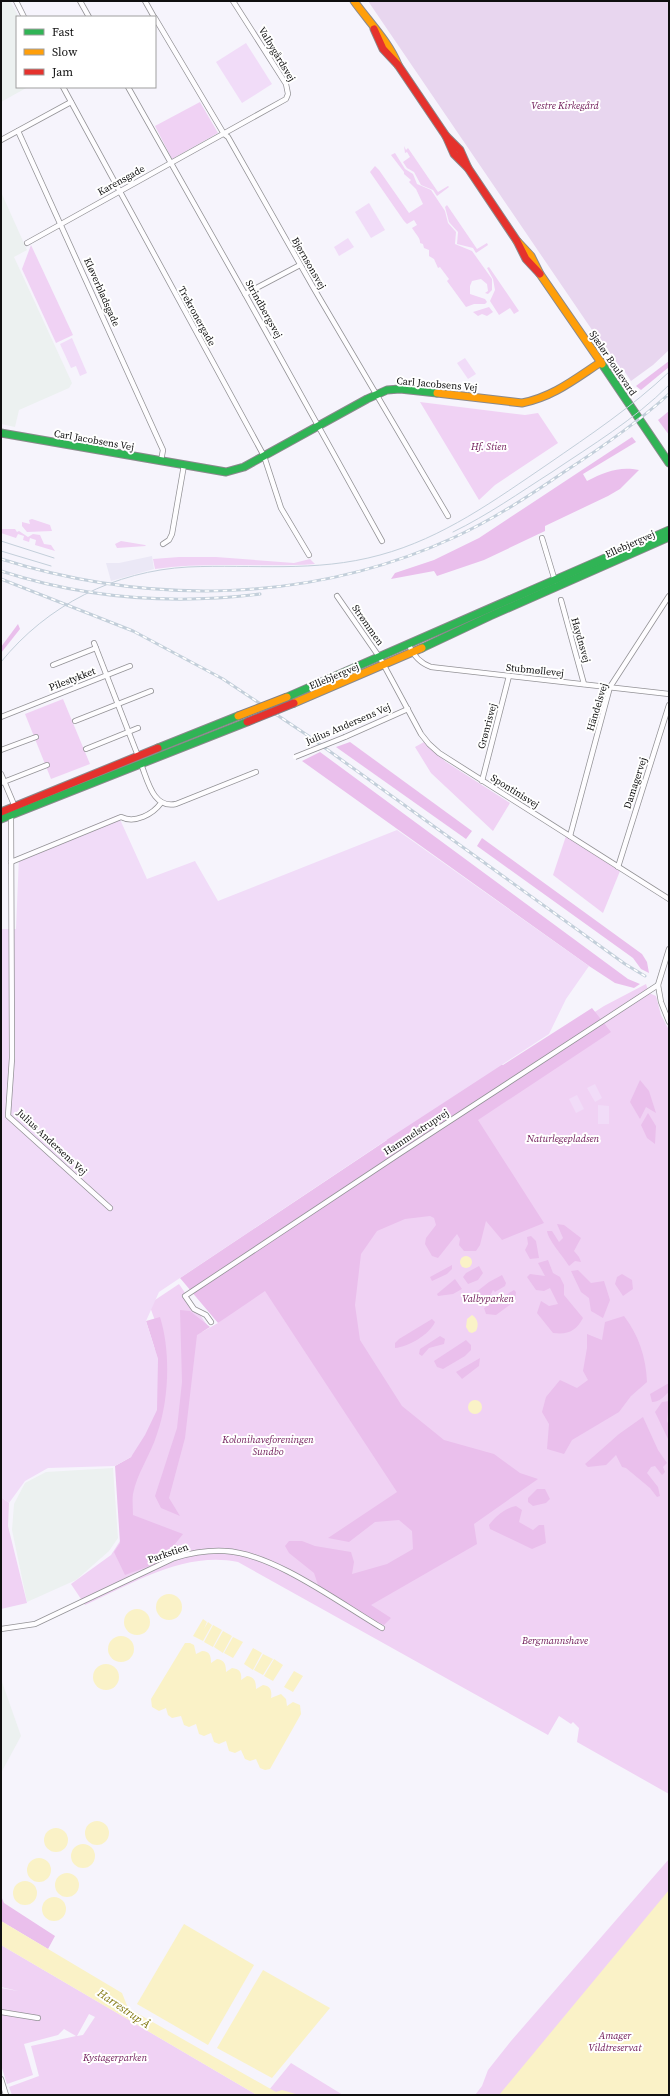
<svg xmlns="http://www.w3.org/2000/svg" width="670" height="2096" font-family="'Source Serif 4',serif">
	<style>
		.industrial { fill: #ecf1f0 }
		.green { fill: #f0d2f4; fill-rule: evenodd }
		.forest { fill: #eabfec }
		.cemetery { fill: #e8d6ef }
		.pitch { fill: #f1dcf8 }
		.plaza { fill: #ebe8f6 }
		.water { fill: #faf2c7 }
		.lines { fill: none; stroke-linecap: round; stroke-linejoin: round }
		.street-casing { stroke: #939296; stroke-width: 6 }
		.fast-casing { stroke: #8a898c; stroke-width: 9 }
		.slow-casing { stroke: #8a898c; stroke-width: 9 }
		.jam-casing { stroke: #8a898c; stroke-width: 9 }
		.street { stroke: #fefdff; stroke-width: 4.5 }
		.fast { stroke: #30b455; stroke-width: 7 }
		.slow { stroke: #ff9f0a; stroke-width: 7 }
		.jam { stroke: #e5322d; stroke-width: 7 }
		.tram { stroke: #c3cfda; stroke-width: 1 }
		.rail-casing { stroke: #c3cfda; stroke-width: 3 }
		.rail { stroke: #fff; stroke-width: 1.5; stroke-dasharray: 4.5; stroke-linecap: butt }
		.street-bridge-casing { stroke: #939296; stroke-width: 6; stroke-linecap: butt }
		.slow-bridge-casing { stroke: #807f83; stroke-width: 9; stroke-linecap: butt }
		.jam-bridge-casing { stroke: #807f83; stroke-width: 9; stroke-linecap: butt }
		.street-bridge { stroke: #fefdff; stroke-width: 4.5 }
		.slow-bridge { stroke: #ff9f0a; stroke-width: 7 }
		.jam-bridge { stroke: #e5322d; stroke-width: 7 }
		.labels { text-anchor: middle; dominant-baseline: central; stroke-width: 4; stroke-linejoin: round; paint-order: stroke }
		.street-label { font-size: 10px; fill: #0f0f0f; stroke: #fff }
		.park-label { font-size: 10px; font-style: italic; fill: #6e1856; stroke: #fff }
		.water-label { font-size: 11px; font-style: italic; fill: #80760c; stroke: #fff }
	</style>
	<rect width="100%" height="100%" fill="#f6f4fc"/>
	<g class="industrial">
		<path d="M1,1H10L19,17H17V87H28L1,102Z"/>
		<path d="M1,192L27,250L14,257L72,383L69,388L19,410L15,427L1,424Z"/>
		<path d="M113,1468L118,1538L109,1551L76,1580L27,1602L12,1530L14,1504L25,1483L46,1472Z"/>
		<path d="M1,1679L21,1736L1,1773Z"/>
	</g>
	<g class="green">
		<path d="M200,102L218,133L172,159L155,126Z"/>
		<path d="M404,146L406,150L408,148L438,192L448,186L449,187L437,196L433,190L421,185L414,172L407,168L403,162L410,157L407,152L405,153Z"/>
		<path d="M395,153L405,169L413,174L417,184L431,190L445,211L448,223L456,232L455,244L472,251L492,279V290L488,294L485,293L488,291L487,284L481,279L472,281L470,286V294L485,299L487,302L485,304H474L466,307L447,281L449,279L440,267L438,268L434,259L429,256V250L424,248L423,244L420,243C421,239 415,233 412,228L417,225L414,220L407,224L404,221L370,172L375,166L379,170L409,213L423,204L416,189L409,182L411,180L404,174V172L391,155Z"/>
		<path d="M447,205L477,249L487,243L488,245L476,253L473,248L457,244L458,232L449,222L445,207Z"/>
		<path d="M31,245L73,335L56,343L22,269Z"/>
		<path d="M489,267L519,311L514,314L510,308L499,315L490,301L495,290L493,279L487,268Z"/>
		<path d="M489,307L493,312L487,316L482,314L478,316L473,312Z"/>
		<path d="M420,402L525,415L538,413L558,443L495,485L479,500Z"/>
		<path d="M32,519L50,525L52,531L27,532L22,526V522L30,524L29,520Z"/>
		<path d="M1,529H15L17,532L19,531L28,537L33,534L40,535L44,544L51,545L55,551L35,545L36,540L30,538L29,542L23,540L24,536L18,534L16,538L1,533Z"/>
		<path d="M121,541L145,545L146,546L117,548L115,544Z"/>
		<path d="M179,557H216L294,563L310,559L315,564C262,568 208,561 155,569L153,559Z"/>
		<path d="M63,699L90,764L51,779L25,714Z"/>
		<path d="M424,742L446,762L510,803L493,831L431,773L415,747Z"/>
		<path d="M566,836L620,871L603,913L553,875Z"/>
		<path d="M646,984L649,993L656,996L661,1015L669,1030V1794L577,1742L579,1728L573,1722L571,1724L559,1716L548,1735L238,1562C184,1551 132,1584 85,1605L71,1584L111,1555L120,1541L158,1329L149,1304L179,1284L207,1325L202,1332L218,1323L514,1064L604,1006Z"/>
		<path d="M1,1497L9,1503L8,1526L27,1603L1,1609Z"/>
		<path d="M669,1859V2095H475L482,2086L488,2070L511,2041Z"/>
		<path d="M1,1945L257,2095H12L9,2087L39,2076L31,2046L76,2036L64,2029L58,2035L24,2044L33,2075L7,2084L1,2065V1988L18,1991L1,1987ZM89,2014L95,2017L83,2035L77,2036Z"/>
		<path d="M291,2063L343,2095C324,2095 285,2096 269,2090Z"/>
	</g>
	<g class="forest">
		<path d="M669,361V367L641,390L636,386Z"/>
		<path d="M669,411V435L658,420Z"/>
		<path d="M632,437L636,442L583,474L587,481C605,472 619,466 639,470L620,489L608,496L545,526V531L484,560L437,576L434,571L391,579L395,573L434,560L479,538Z"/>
		<path d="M18,624L20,629L1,653V647Z"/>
		<path d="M350,742L472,831L466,839L336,747Z"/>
		<path d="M320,752L628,979L640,984L634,988L615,983L589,966L302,761Z"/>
		<path d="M482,838L642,954L647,962L649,973L641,969L633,958L477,846Z"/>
		<path d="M187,959L503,1065L592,1008L611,1032L478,1120L544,1223L502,1240L486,1221L480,1245L476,1251H464L459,1245L460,1239L457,1234L438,1258L432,1256L425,1244L426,1238L436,1225L434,1218L430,1216L405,1219L377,1231L361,1254L355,1305L360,1340L402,1406L444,1440L494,1454L520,1473L538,1479L474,1524L477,1544L371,1605L391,1618L384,1625L358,1612L319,1588L314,1573L289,1553L285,1546L289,1541H302L315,1546L351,1552L354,1562L352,1574L387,1564L413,1549L412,1531L399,1520L375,1522L349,1542L328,1538L397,1492L265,1291L218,1323L180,1278L387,1140Z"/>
		<path d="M640,1080L649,1091L656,1113L646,1107L640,1119L630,1102Z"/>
		<path d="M648,1113L656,1126L655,1144L647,1138L641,1125Z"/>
		<path d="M557,1224L564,1225L581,1238L574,1251L579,1257L581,1262L575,1261L569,1266C563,1256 548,1240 547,1231H552L559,1242L563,1238Z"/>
		<path d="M531,1236L536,1241L539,1258L530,1259L525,1250L528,1244L527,1237Z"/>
		<path d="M548,1260L553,1273L560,1277L564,1285V1295L583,1318C576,1331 568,1335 553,1333L537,1313L541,1301L549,1306L558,1304L550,1288L544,1291L536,1290L527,1277L530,1274L545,1276L538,1263Z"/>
		<path d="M452,1265V1269L447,1274L432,1281L430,1277Z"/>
		<path d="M479,1266L483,1273L478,1280L468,1284L463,1277L466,1273Z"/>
		<path d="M578,1270L591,1283L604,1281L610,1300L603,1318L591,1311L589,1298L581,1292L571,1271Z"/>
		<path d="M622,1274L632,1280L633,1289L623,1296L615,1284L617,1277Z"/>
		<path d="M502,1275L506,1283L505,1286L495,1292L493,1290L490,1296L481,1303L476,1297L475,1293L489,1282Z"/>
		<path d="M455,1279L462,1289L453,1294L438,1296L437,1294Z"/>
		<path d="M514,1290L516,1292L515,1301L496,1315L486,1314L484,1308Z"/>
		<path d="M180,1310L190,1311L210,1327L197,1335L185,1438L169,1498L180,1516L161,1508L155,1496L177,1428L182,1382Z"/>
		<path d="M624,1316C639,1336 646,1357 647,1382L631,1396L619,1412L572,1440L564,1454L547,1449L549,1424L542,1412L546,1397L560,1380L577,1388L588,1380L583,1371L587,1348V1334L602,1340L605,1322Z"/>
		<path d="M160,1317C171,1352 169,1400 157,1434C151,1454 137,1473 133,1494C132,1500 133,1508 133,1515L183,1534L175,1544L188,1552L125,1575L114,1552L120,1543L115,1466L131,1457L158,1359L146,1321Z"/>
		<path d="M432,1319L435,1322C430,1334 408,1347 395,1348V1343L399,1339Z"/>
		<path d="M440,1336L445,1339L444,1344L429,1348L422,1356L419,1354L420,1349Z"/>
		<path d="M466,1340L471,1345V1350L465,1356L443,1369L437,1367L434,1361Z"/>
		<path d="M480,1358L479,1366L462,1379L456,1372Z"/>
		<path d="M669,1383V1392C664,1396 660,1402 652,1402L650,1394Z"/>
		<path d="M669,1401L667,1421L669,1426V1441L655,1412L662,1402Z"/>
		<path d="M643,1417L658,1450L667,1463L663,1467L665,1472L662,1475L655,1466L651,1467L647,1473L658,1487L660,1496L657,1497L650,1488L626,1468L622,1467L616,1455L606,1465L588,1467L585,1464L619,1434Z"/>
		<path d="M537,1489H545L550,1499L546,1503L533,1506L528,1502V1498Z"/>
		<path d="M516,1506L522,1510L519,1522L533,1530L539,1525H544L546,1543L532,1549L490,1529L489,1525C495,1517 505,1508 516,1506Z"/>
		<path d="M1,1896L4,1903L55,1936L48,1949L1,1921Z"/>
	</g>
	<path class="cemetery" d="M368,1H669V350L653,365L631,381L623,369L620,371Z"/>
	<g class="pitch">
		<path d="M246,43L272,84L242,103L216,62Z"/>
		<path d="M369,203L385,230L371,238L355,212Z"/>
		<path d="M348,238L354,247L339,256L334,247Z"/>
		<path d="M72,338L87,373L80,376L76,366L71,368L60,344Z"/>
		<path d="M465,358L476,374L468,379L457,363Z"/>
		<path d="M118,815L147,879L195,861L218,901L397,830L589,966L566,999L549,1034L391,1137L159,1292L146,1321L158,1359L157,1410L145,1435L131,1457L115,1466L48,1468L25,1481L9,1503L1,1497V929H16L19,856Z"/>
		<path d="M595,1084L602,1098L595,1102L587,1088Z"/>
		<path d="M577,1095L584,1109L576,1113L569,1099Z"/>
		<path d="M598,1105L609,1106V1124H598Z"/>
	</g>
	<path class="plaza" d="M152,556L154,569L111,581L106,563H119Z"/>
	<g class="water">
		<circle cx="466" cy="1262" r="6"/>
		<path d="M472,1315C478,1319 479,1325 476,1331L472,1333L469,1332L466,1327L467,1319Z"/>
		<circle cx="475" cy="1407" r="7"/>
		<circle cx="169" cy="1607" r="13"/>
		<circle cx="137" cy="1622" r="13"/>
		<path d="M203,1619L207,1622L204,1629L208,1622L212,1625L203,1641L193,1636Z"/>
		<path d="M213,1625L222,1630L213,1647L204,1642Z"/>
		<path d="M223,1631L232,1636L223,1653L214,1647Z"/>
		<circle cx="121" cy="1649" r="13"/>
		<path d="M233,1637L243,1642L233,1658L224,1653Z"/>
		<path d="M185,1643H190L194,1645L196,1654L202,1651C210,1651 211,1656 211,1663L217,1659C225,1660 226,1665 226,1672L232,1668C240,1669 242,1673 241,1680L247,1676C255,1677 256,1682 256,1689L263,1685C271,1686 272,1691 271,1698L281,1694L286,1699L287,1706L293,1702L300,1705L301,1714L270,1769L265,1770L260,1768L256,1759L250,1761L245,1759L241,1750L235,1753L229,1751L226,1741L219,1744L214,1742L211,1733L204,1736L199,1734L196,1724L189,1727L184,1725L181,1716L172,1718L168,1715L166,1708L159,1711L152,1707L151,1699Z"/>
		<path d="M253,1648L262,1653L253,1670L244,1664Z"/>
		<path d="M263,1654L273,1659L263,1675L254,1670Z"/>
		<path d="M274,1659L283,1665L273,1681L264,1676Z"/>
		<circle cx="106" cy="1677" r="13"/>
		<path d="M294,1671L303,1676L293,1692L284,1687Z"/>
		<circle cx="97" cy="1833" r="12"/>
		<circle cx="56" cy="1840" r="12"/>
		<circle cx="83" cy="1856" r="12"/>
		<circle cx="39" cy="1870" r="12"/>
		<circle cx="67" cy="1885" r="12"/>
		<circle cx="25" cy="1893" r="12"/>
		<path d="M669,1890V2095H499Z"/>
		<circle cx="54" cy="1909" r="12"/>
		<path d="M1,1921L122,1993L128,2008L276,2092L282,2090L299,2095H257L1,1945Z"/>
		<path d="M184,1924L254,1965L208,2045L137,2004Z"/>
		<path d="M263,1970L330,2008L272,2078L217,2048Z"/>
	</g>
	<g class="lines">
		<defs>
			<g id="street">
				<path d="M16,1L24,17"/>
				<path d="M80,1L89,17"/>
				<path d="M145,1L154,17"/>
				<path d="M155,18L224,134L228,137L313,287L448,516"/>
				<path d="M63,87L264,456L281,508L309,555"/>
				<path d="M128,87L245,294L382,541"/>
				<path d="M18,131L163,450L161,461"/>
				<path d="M1,140L71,102"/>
				<path d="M27,243L286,99L288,94L286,84L233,1"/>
				<path d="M245,294L300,265"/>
				<path d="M542,538L555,581"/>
				<path d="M163,544L169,540L172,534L184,465"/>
				<path d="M337,596L380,658L421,734L429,744L439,753L669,899"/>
				<path d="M561,600L584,684"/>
				<path d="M94,643L138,756"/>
				<path d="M409,645C413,655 420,663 431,667L669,694"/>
				<path d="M53,665L96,648"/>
				<path d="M1,717L130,666"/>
				<path d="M75,721L151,691"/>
				<path d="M345,737L408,709"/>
				<path d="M86,749L138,728"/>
				<path d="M1,750L36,737"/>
				<path d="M141,764C148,781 153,809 176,804L256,772"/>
				<path d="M1,774L15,807"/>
				<path d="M482,781L509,676"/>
				<path d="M1,783L47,765"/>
				<path d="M11,815L12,1058L8,1116L110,1208"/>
				<path d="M570,836L610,687L669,596"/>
				<path d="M11,862L121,817C135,824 153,814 161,803"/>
				<path d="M618,867L669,705"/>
				<path d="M658,985L661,1002L669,1022"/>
				<path d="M211,1322L206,1315L194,1309L185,1296L399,1154L658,985L669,949"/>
				<path d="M1,1629L35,1624L174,1558C191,1553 208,1550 225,1551C273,1553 341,1604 382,1628"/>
				<path d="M1,2012L38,2018"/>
				<path d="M1,2079L6,2095"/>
			</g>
			<g id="fast">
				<path d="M602,364L669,463"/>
				<path d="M1,433L226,472L244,467L367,399L387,390L400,389L437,393"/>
				<path d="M422,648L490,616L669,537"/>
				<path d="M287,697L669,530"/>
				<path d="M158,748L238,716"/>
				<path d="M1,819L247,722"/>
			</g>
			<g id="slow">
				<path d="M354,1C369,22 389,42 398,65"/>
				<path d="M517,241L531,256L540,274L602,364"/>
				<path d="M437,393L522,403C553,397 575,379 601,362"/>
				<path d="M294,703L422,648"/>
			</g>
			<g id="jam">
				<path d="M374,29L383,49L398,65L446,136L460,150L468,168"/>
				<path d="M446,136L454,154L468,168L517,241L526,259L540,274"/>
				<path d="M1,812L158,748"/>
			</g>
		</defs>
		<use href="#street" class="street-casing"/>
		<use href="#fast" class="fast-casing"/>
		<use href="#slow" class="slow-casing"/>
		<use href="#jam" class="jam-casing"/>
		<use href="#street" class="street"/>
		<use href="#fast" class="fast"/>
		<use href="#slow" class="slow"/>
		<use href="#jam" class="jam"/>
		<g class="tram">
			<path d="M453,532C488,515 519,493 552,472C592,445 634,420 669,385"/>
			<path d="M1,541L54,558"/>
			<path d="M1,551L51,566"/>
			<path d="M1,662C47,605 115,571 188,567C253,564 315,573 380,555C443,538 495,500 548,464C590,435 632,407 669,372"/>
		</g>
		<defs>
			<g id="rail">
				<path d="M1,559C150,606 312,603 455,537C494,519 529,496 564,472C601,448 637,423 669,394"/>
				<path d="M1,571C84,598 173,605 260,594"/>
				<path d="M1,579L133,631L223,679L307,735L625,964L645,976"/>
			</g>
		</defs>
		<use href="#rail" class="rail-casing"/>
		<use href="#rail" class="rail"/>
		<defs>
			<path id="street-bridge" d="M295,757L345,737"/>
			<path id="slow-bridge" d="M238,716L287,697"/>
			<path id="jam-bridge" d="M247,722L294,703"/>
		</defs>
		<use href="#street-bridge" class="street-bridge-casing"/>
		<use href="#slow-bridge" class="slow-bridge-casing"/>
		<use href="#jam-bridge" class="jam-bridge-casing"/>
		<use href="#street-bridge" class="street-bridge"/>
		<use href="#slow-bridge" class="slow-bridge"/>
		<use href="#jam-bridge" class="jam-bridge"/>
	</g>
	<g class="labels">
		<g class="street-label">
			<text transform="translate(277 54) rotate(59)">Valbygårdsvej</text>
			<text transform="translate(121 180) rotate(-29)">Karensgade</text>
			<text transform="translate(309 263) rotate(60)">Bjørnsonsvej</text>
			<text transform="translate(102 292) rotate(66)">Kløverbladsgade</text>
			<text transform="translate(264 309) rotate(61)">Strindbergsvej</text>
			<text transform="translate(197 316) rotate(61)">Trekronergade</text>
			<text transform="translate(613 363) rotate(56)">Sjælør Boulevard</text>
			<text transform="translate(437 384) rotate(5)">Carl Jacobsens Vej</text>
			<text transform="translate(94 440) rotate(10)">Carl Jacobsens Vej</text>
			<text transform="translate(630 544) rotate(-24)">Ellebjergvej</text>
			<text transform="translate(368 625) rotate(55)">Strømmen</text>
			<text transform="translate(581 640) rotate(74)">Haydnsvej</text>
			<text transform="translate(535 670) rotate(6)">Stubmøllevej</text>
			<text transform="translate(334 676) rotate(-23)">Ellebjergvej</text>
			<text transform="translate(72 679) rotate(-21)">Pilestykket</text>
			<text transform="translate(597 707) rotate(-73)">Händelsvej</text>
			<text transform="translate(348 724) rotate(-23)">Julius Andersens Vej</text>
			<text transform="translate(487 726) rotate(-75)">Grønrisvej</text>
			<text transform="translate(635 783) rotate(-72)">Damagervej</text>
			<text transform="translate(515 791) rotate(32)">Spontinisvej</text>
			<text transform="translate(416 1132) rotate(-33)">Hammelstrupvej</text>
			<text transform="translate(52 1142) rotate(43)">Julius Andersens Vej</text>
			<text transform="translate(168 1553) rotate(-19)">Parkstien</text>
		</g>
		<g class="park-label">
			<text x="565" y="105">Vestre Kirkegård</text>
			<text x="489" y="446">Hf. Stien</text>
			<text x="563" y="1138">Naturlegepladsen</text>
			<text x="488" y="1298">Valbyparken</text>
			<text x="268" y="1439">Kolonihaveforeningen<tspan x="268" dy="12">Sundbo</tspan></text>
			<text x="555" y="1640">Bergmannshave</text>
			<text x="615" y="2035">Amager<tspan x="615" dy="12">Vildtreservat</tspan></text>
			<text x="115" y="2057">Kystagerparken</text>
		</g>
		<g class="water-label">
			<text transform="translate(124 2009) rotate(34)">Harrestrup Å</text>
		</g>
	</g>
	<rect width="670" height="2096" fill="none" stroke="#0f0f0f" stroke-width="4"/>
	<rect x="16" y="16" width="140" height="72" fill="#ffffff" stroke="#9f9f9f"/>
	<rect x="24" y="29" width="20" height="6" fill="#30b455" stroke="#9f9f9f"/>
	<text x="52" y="36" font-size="12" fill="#0f0f0f">Fast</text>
	<rect x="24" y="49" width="20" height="6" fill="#ff9f0a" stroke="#9f9f9f"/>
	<text x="52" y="56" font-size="12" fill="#0f0f0f">Slow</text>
	<rect x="24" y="69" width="20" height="6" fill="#e5322d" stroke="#9f9f9f"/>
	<text x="52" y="76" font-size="12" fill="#0f0f0f">Jam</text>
</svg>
